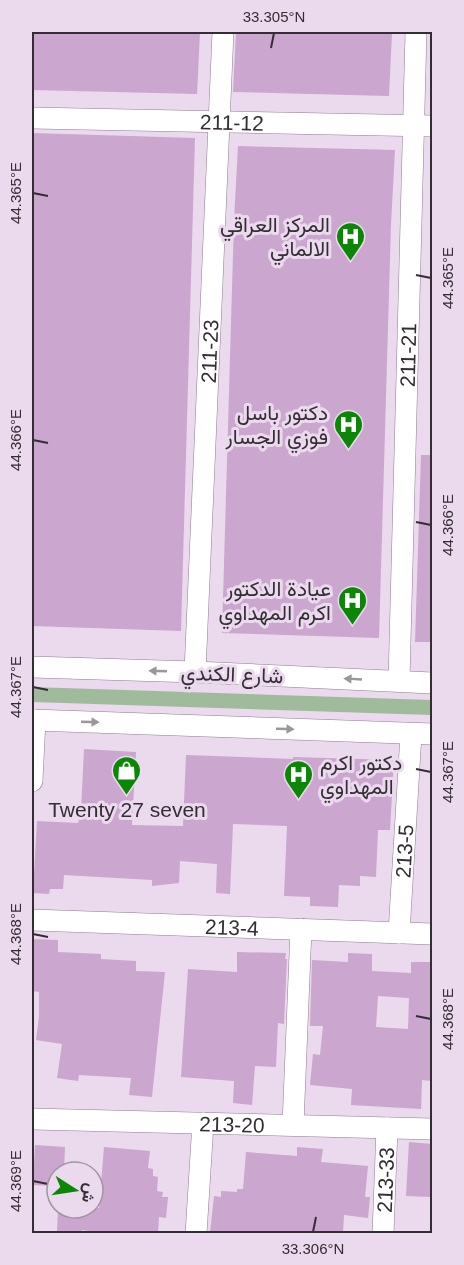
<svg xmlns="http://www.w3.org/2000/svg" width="464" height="1265" font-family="Arial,Vazirmatn,sans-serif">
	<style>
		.green { fill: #9fbb9c }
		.building { fill: #cba6ce; fill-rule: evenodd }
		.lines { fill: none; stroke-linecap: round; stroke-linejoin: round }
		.minor-casing { stroke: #8d7d8f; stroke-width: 22 }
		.minor { stroke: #fff; stroke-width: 21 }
		.oneway { fill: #9a969a }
		.ticks { fill: none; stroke: #342d34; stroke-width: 2 }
		.labels { text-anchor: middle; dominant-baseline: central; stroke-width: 6; stroke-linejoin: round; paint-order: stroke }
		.street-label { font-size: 21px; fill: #342d34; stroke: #ebd9ed }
		.poi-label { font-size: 21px; fill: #342d34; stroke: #ebd9ed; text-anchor: end }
		.neatline { fill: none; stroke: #342d34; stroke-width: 2 }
		.ticks-label { font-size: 15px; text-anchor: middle; fill: #342d34 }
	</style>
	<rect width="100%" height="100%" fill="#ebd9ed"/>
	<path class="green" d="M32,687L432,700V715L32,702Z"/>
	<g class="building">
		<path d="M32,32H200L197,94L32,90Z"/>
		<path d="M236,32H392L389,96L233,92Z"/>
		<path d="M32,133L195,138L181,631L32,626Z"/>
		<path d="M238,146L395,150L391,224L379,638L222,633L234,220Z"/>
		<path d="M421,455H432V642H415Z"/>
		<path d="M84,749L136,752L132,825L183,826L186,755L293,759V757L394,760L390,830H378L376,877L360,876V886L339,885L338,907L310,906V897L284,896L287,826L233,824L230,894L216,893L217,864L180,861L179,883L152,886V880L64,875L63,889H50L49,894L33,893L37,821L78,823L81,811Z"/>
		<path d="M33,939L58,940V952L101,954V959L136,961V971L165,972L152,1097L129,1095L131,1078L79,1075L78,1081L57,1078L62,1044L36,1040L39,1017V992L32,991Z"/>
		<path d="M237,952L286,953L285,959H287L284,1024L278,1023L276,1067L255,1066L252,1105L233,1103L234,1081L181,1077L188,969L237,972Z"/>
		<path d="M348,953L372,954V971L411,973V962H432V1081L422,1080L421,1109L351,1105L352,1089L310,1085L313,1054L320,1055L323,1026H310L312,960L348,962ZM378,996L409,998L408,1029L376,1027Z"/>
		<path d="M409,1142L432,1144V1194H430V1197L406,1196Z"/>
		<path d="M35,1145L65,1147L64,1172H57V1186L33,1185Z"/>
		<path d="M104,1147L150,1151L148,1168L153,1169V1176L158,1177L157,1191L163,1192L162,1197H168L166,1218L159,1217L158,1233H103L82,1230V1233H57L58,1208H99Z"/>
		<path d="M297,1147L323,1149L321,1162L368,1166L365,1197H370L368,1218L344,1215L343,1233H210L214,1196L221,1197V1191L237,1192V1189H243L246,1152L297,1156Z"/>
	</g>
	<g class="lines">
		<defs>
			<g id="minor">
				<path id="s1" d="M32,118L432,126"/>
				<path d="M32,667L195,672L432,683"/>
				<path id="s2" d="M195,672L223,32"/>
				<path id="s3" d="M399,681L416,32"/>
				<path d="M32,720L432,734"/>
				<path d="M32,781L35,720"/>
				<path id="s4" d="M32,920L432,934"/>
				<path id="s5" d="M399,933L411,734"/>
				<path id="s6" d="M32,1119L432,1129"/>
				<path d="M293,1125L301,929"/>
				<path d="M196,1234L203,1123"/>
				<path id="s7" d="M383,1234L387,1128"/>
			</g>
		</defs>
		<use href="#minor" class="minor-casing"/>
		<use href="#minor" class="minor"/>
	</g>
	<defs><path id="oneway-solid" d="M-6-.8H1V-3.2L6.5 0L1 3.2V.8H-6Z" transform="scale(1.5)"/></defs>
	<g class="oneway">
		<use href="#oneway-solid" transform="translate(158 671) rotate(-178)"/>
		<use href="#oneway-solid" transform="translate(353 679) rotate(-177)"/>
		<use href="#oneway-solid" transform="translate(90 722) rotate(2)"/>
		<use href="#oneway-solid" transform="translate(285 729) rotate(2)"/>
	</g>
	<path class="ticks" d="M271,48L274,33M33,193L48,196M416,275L431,278M33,440L48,443M416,522L431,525M33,687L48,690M416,769L431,772M33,934L48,937M416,1016L431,1019M33,1181L48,1184M313,1232L316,1217"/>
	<defs>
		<symbol id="hospital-pin" viewBox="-11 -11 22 30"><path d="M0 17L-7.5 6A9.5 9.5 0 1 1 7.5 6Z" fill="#0c8606" stroke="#ebd9ed"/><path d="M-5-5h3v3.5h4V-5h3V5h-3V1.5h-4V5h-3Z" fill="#fff"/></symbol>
		<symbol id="shop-pin" viewBox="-11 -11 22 30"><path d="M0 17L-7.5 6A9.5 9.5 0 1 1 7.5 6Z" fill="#0c8606" stroke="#ebd9ed"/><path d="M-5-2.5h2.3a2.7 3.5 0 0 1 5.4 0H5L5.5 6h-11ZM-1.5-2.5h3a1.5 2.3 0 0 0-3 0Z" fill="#fff"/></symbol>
	</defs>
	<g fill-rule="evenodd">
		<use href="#hospital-pin" x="334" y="220" width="33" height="45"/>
		<use href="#hospital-pin" x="332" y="408" width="33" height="45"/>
		<use href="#hospital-pin" x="336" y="584" width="33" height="45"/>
		<use href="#shop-pin" x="110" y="754" width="33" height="45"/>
		<use href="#hospital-pin" x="282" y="758" width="33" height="45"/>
	</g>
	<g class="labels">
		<g class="street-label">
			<text stroke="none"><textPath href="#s1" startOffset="200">211-12</textPath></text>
			<text stroke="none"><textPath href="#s2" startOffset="321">211-23</textPath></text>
			<text stroke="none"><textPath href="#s3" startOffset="326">211-21</textPath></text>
			<text transform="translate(232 674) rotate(2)">شارع الكندي</text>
			<text stroke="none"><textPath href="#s5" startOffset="82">213-5</textPath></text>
			<text stroke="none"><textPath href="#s4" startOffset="200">213-4</textPath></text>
			<text stroke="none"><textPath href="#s6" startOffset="200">213-20</textPath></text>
			<text stroke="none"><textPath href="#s7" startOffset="54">213-33</textPath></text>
		</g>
		<g class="poi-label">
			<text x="330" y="224">المركز العراقي<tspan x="330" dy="24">الالماني</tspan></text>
			<text x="328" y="412">دكتور باسل<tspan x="328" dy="24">فوزي الجسار</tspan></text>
			<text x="331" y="588">عيادة الدكتور<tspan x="331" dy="24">اكرم المهداوي</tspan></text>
			<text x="320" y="762" text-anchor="start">دكتور اكرم<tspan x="320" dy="24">المهداوي</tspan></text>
			<text x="127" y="809" text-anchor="middle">Twenty 27 seven</text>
		</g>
	</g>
	<rect width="464" height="1265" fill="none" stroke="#ebd9ed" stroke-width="66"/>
	<g transform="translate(75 1190) rotate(102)"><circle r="28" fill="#ebd9ed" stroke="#a294a3" stroke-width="1.5"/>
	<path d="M0-4.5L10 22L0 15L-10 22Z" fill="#0c8606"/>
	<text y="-9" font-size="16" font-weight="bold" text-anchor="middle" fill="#342d34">ش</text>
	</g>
	<rect x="33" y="33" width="398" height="1199" class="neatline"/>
	<g class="ticks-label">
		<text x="274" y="22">33.305°N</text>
		<text transform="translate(16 193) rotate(-90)" y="5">44.365°E</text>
		<text transform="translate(448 278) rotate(-90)" y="5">44.365°E</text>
		<text transform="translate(16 440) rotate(-90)" y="5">44.366°E</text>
		<text transform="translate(448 525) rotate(-90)" y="5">44.366°E</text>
		<text transform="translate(16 687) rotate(-90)" y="5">44.367°E</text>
		<text transform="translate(448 772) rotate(-90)" y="5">44.367°E</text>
		<text transform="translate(16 934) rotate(-90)" y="5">44.368°E</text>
		<text transform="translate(448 1019) rotate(-90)" y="5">44.368°E</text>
		<text transform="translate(16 1181) rotate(-90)" y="5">44.369°E</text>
		<text x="313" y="1254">33.306°N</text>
	</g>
</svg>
